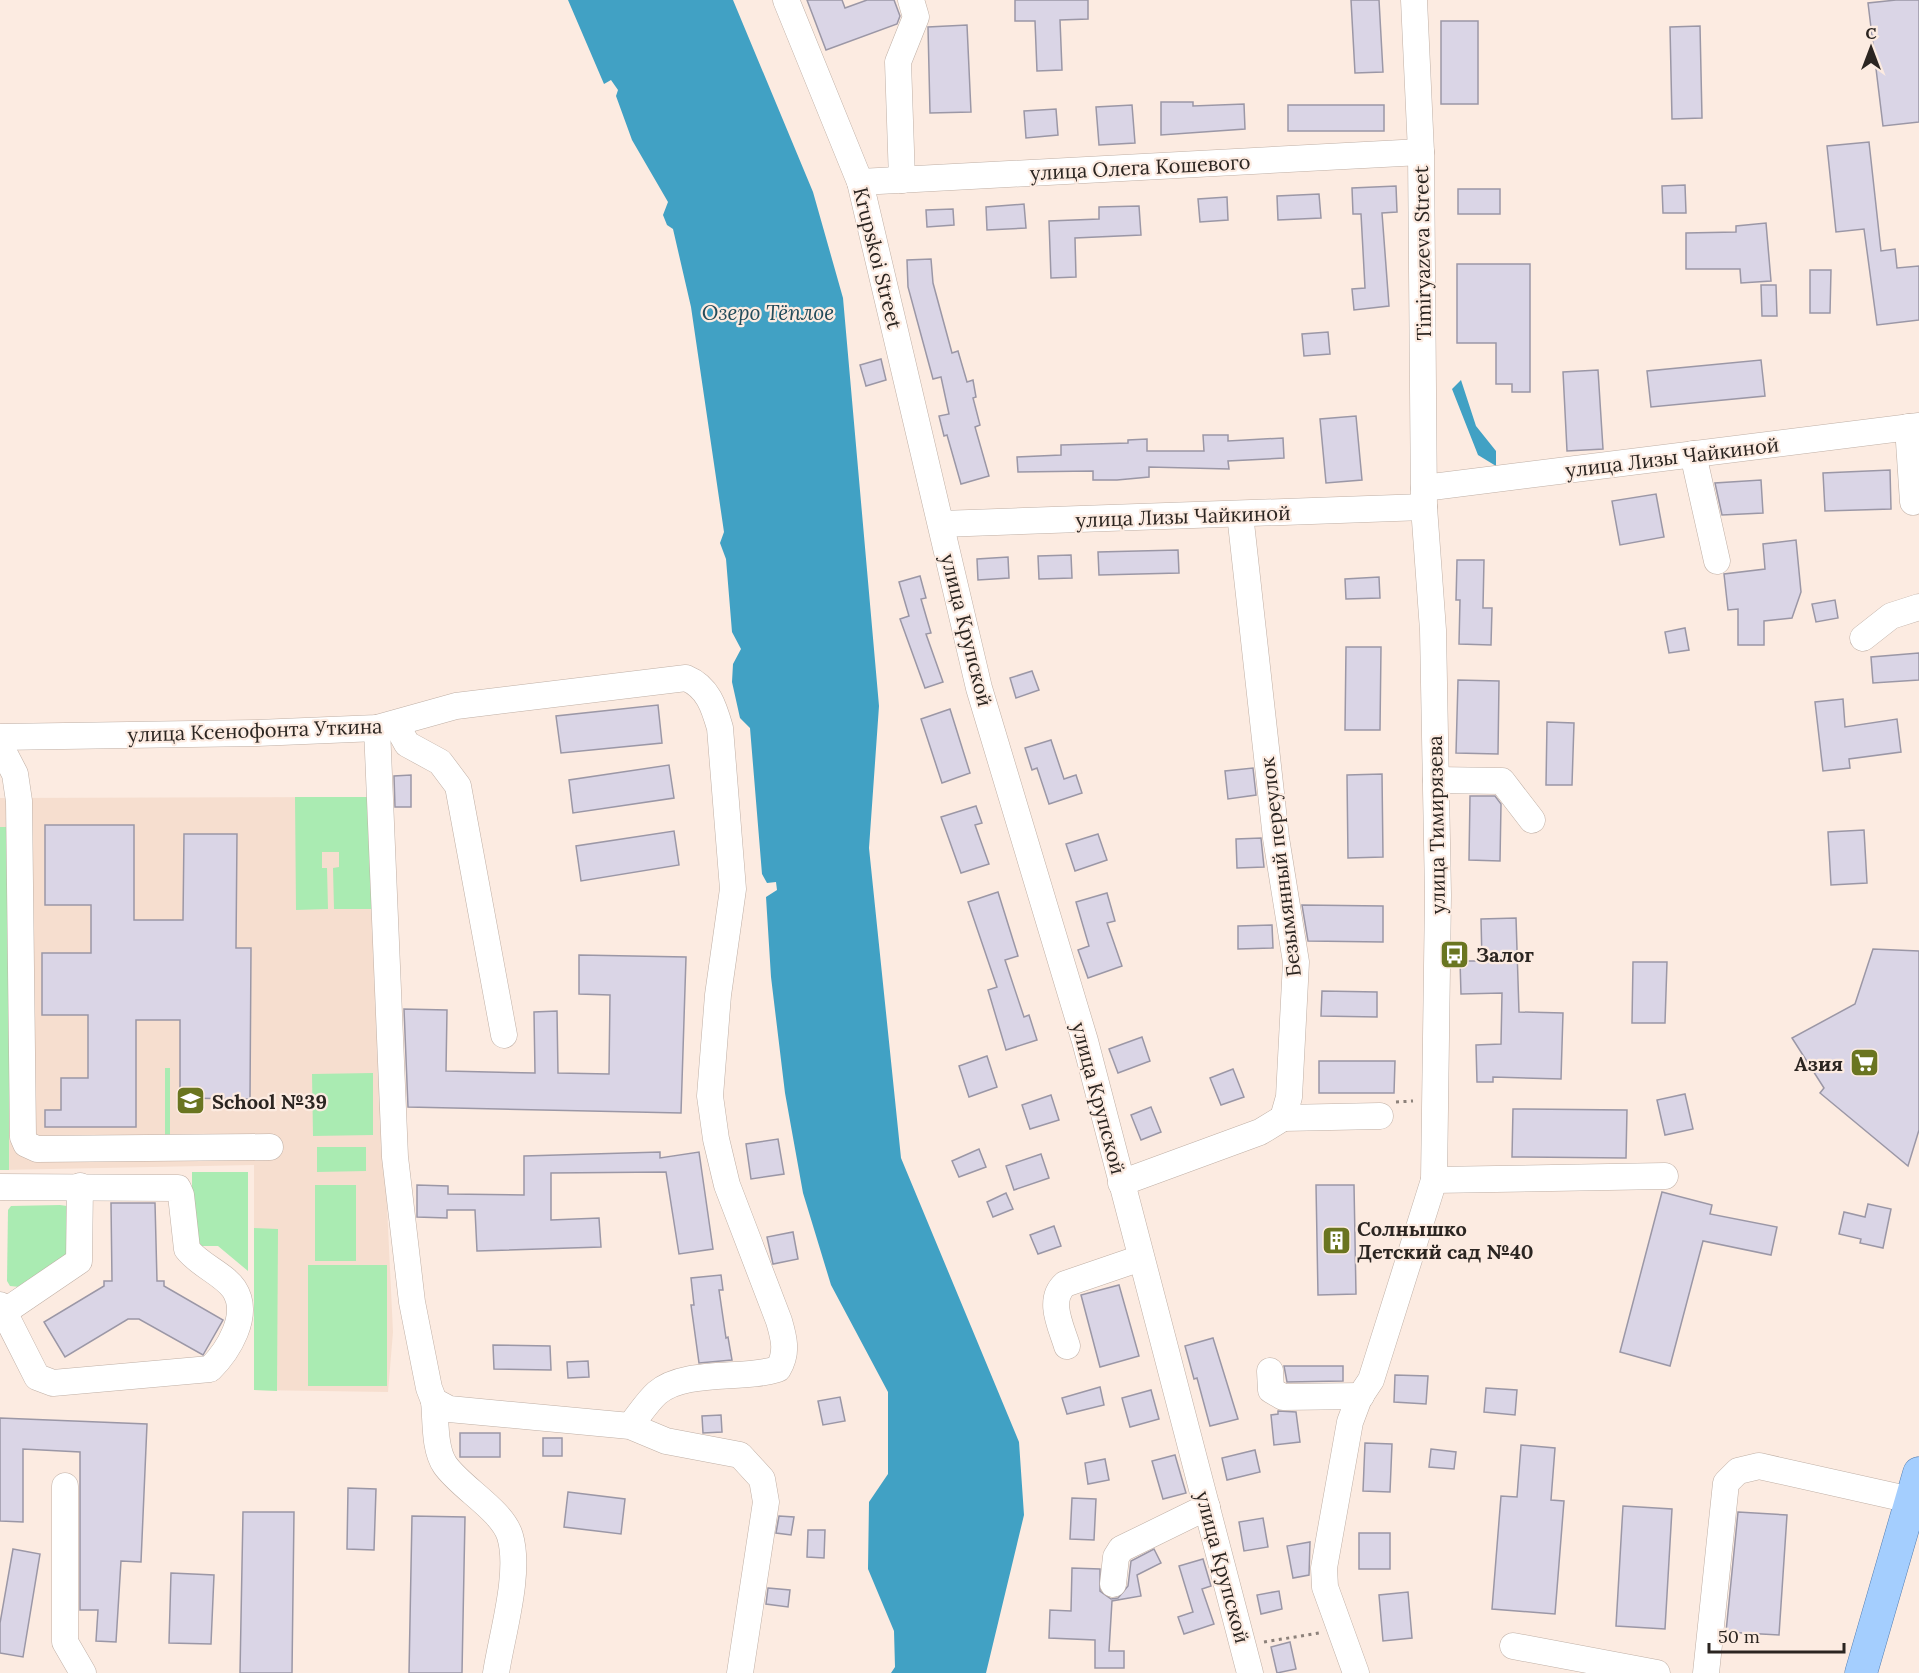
<svg xmlns="http://www.w3.org/2000/svg" width="1919" height="1673" font-family="Lora,serif">
	<style>
		.built { fill: #f6decf }
		.green { fill: #aaebb2 }
		.water { fill: #41a1c4 }
		.building { fill: #dad5e6; stroke: #9b97a6; stroke-width: 1.5 }
		.lines { fill: none; stroke-linecap: round; stroke-linejoin: round }
		.minor-casing { stroke: #bfafa5; stroke-width: 27 }
		.major-casing { stroke: #527db1; stroke-width: 33 }
		.path { stroke: #8c817a; stroke-width: 3; stroke-dasharray: 3 4.5; stroke-linecap: butt }
		.minor { stroke: #fff; stroke-width: 26 }
		.major { stroke: #a4cefe; stroke-width: 32 }
		.labels { text-anchor: middle; dominant-baseline: central; stroke-width: 4.5; stroke-linejoin: round; paint-order: stroke }
		.street-label { font-size: 20px; fill: #2b2521; stroke: #fcebe1 }
		.poi-label { font-size: 20px; font-weight: bold; fill: #2b2521; stroke: #fcebe1; text-anchor: start }
		.water-label { font-size: 21px; font-style: italic; fill: #224b5a; stroke: #fcebe1 }
	</style>
	<rect width="100%" height="100%" fill="#fcebe1"/>
	<path class="built" d="M372,797L379,1037L393,1332L388,1392L254,1390V1165L0,1170V798Z"/>
	<g class="green">
		<path d="M295,797H372L374,909H334L333,868L339,867V852H322V868H327L328,909L296,910Z"/>
		<rect x="0" y="827" width="9" height="343"/>
		<rect x="165" y="1068" width="5" height="70"/>
		<path d="M373,1073V1135L313,1136L312,1074Z"/>
		<path d="M317,1147H366V1171L317,1172Z"/>
		<path d="M192,1172H248V1271L218,1246H192Z"/>
		<rect x="315" y="1185" width="41" height="76"/>
		<path d="M60,1205L67,1206L70,1212L71,1251L20,1287L10,1286L7,1281L8,1210L11,1206Z"/>
		<path d="M254,1228L278,1229L277,1391L254,1390Z"/>
		<rect x="308" y="1265" width="79" height="121"/>
	</g>
	<g class="water">
		<path d="M568,0H733L813,192L843,298L879,706L869,848L901,1158L1019,1442L1024,1515L986,1673H891L895,1667L894,1631L868,1569L869,1502L888,1474V1392L831,1285L803,1193L785,1093L771,977L766,897L777,890L776,882L767,883L762,874L750,728L740,718L732,682L733,664L741,649L732,632L726,559L720,543L724,532L691,307L673,229L667,225L663,215L668,202L632,140L616,96L618,90L611,80L604,84Z"/>
		<path d="M1461,380L1476,426L1496,451V466L1478,455L1452,389Z"/>
	</g>
	<g class="building">
		<path d="M807,0H842L845,8L867,0H894L900,16L897,24L826,50Z"/>
		<path d="M1015,0H1088V19L1060,20L1062,70L1037,71L1035,21H1015Z"/>
		<path d="M1351,0H1379L1383,72L1355,73Z"/>
		<path d="M1896,0H1919V122L1883,126L1868,3Z"/>
		<rect x="1441" y="21" width="37" height="83"/>
		<path d="M967,25L971,112L930,113L928,27Z"/>
		<path d="M1700,26L1702,118L1672,119L1670,27Z"/>
		<path d="M1161,102H1193V106L1244,104L1245,129L1161,135Z"/>
		<path d="M1132,105L1135,143L1099,145L1096,107Z"/>
		<rect x="1288" y="105" width="96" height="26"/>
		<path d="M1056,109L1058,135L1026,138L1024,111Z"/>
		<path d="M1869,142L1881,251L1895,249L1897,268L1919,266V320L1877,325L1864,229L1836,232L1827,146Z"/>
		<path d="M1685,185L1686,213H1663L1662,186Z"/>
		<path d="M1396,186L1397,212L1382,213L1389,306L1354,310L1352,289L1365,288L1361,214H1353L1352,188Z"/>
		<rect x="1458" y="189" width="42" height="25"/>
		<path d="M1319,194L1321,218L1278,220L1277,196Z"/>
		<path d="M1227,197L1228,220L1200,222L1198,199Z"/>
		<path d="M1024,204L1026,228L987,230L986,207Z"/>
		<path d="M1139,206L1141,235L1075,238L1076,277L1051,278L1049,221L1099,219V207Z"/>
		<path d="M953,209L954,225L927,227L926,210Z"/>
		<path d="M1766,223L1771,281L1741,283L1740,269H1686V233L1736,232V226Z"/>
		<path d="M931,259L933,283L952,353L958,351L967,382L973,380L976,397L973,398L980,425L975,427L989,476L961,484L947,435L944,436L939,416L949,414L941,377L933,379L908,287L907,260Z"/>
		<path d="M1457,264H1530V392H1512V384H1496V343H1457Z"/>
		<path d="M1810,270H1831L1830,313H1810Z"/>
		<path d="M1761,285H1776L1777,316H1762Z"/>
		<path d="M1328,332L1330,354L1304,356L1302,334Z"/>
		<path d="M881,359L886,380L866,386L860,365Z"/>
		<path d="M1761,360L1765,396L1651,407L1647,371Z"/>
		<path d="M1598,370L1603,449L1567,451L1563,372Z"/>
		<path d="M1356,416L1362,480L1326,483L1320,419Z"/>
		<path d="M1203,435H1228V441L1283,438L1284,458L1228,461L1229,469L1149,467V477L1117,480H1093V471L1018,472L1017,457L1061,455V445L1128,443V440L1147,439V451H1204Z"/>
		<path d="M1890,470L1891,509L1825,511L1823,473Z"/>
		<path d="M1761,480L1763,513L1722,515L1715,483Z"/>
		<path d="M1656,494L1664,537L1620,545L1612,501Z"/>
		<path d="M1796,540L1801,592L1792,618L1764,621V645H1738V609L1728,610L1724,574L1765,569L1763,544Z"/>
		<path d="M1178,550L1179,573L1099,575L1098,552Z"/>
		<path d="M1071,555L1072,578L1039,579L1038,556Z"/>
		<path d="M1008,557L1009,578L978,580L977,559Z"/>
		<path d="M1457,560H1484L1483,608H1492L1491,645L1459,644L1460,600H1456Z"/>
		<path d="M920,576L926,598L921,599L931,633L926,634L943,682L925,688L900,619L909,616L899,582Z"/>
		<path d="M1379,577L1380,598L1346,599L1345,579Z"/>
		<path d="M1835,600L1838,618L1816,622L1812,604Z"/>
		<path d="M1685,628L1689,650L1669,653L1665,632Z"/>
		<path d="M1346,647H1381L1380,730H1345Z"/>
		<path d="M1919,653V680L1873,683L1871,657Z"/>
		<path d="M1032,671L1039,690L1016,698L1010,678Z"/>
		<path d="M1458,680L1499,681L1498,754L1456,753Z"/>
		<path d="M1843,699L1845,727L1897,719L1901,752L1849,759L1850,768L1823,771L1815,702Z"/>
		<path d="M658,705L662,743L561,753L556,716Z"/>
		<path d="M950,709L970,773L942,783L921,719Z"/>
		<path d="M1547,722L1574,723L1572,785H1546Z"/>
		<path d="M1051,740L1064,779L1076,775L1082,793L1049,804L1037,768L1032,770L1025,748Z"/>
		<path d="M669,765L674,798L573,813L569,780Z"/>
		<path d="M1253,768L1256,795L1228,799L1225,771Z"/>
		<path d="M1382,774L1383,857L1348,858L1347,775Z"/>
		<path d="M411,775V807H395L394,776Z"/>
		<path d="M1470,796H1495L1501,804L1500,861L1469,860Z"/>
		<path d="M976,806L982,823L975,825L989,864L961,873L941,817Z"/>
		<path d="M45,825H134V920H183L184,834H237L236,948H251L250,1099L180,1098V1020H136V1127H45V1110H61V1078H88V1015H42V953H91V905H45Z"/>
		<path d="M1864,830L1867,883L1831,885L1828,832Z"/>
		<path d="M674,831L679,865L581,881L576,846Z"/>
		<path d="M1098,834L1107,860L1075,871L1066,844Z"/>
		<path d="M1261,838L1264,867L1237,868L1236,839Z"/>
		<path d="M998,892L1018,956L1005,960L1024,1017L1029,1015L1037,1040L1006,1050L988,990L997,987L968,902Z"/>
		<path d="M1107,893L1115,921L1107,923L1122,966L1088,978L1078,950L1089,946L1076,902Z"/>
		<path d="M1302,905L1383,906V942L1308,941Z"/>
		<path d="M1516,918L1519,1012L1563,1013L1561,1079L1493,1077V1082H1477L1476,1045L1501,1044L1502,993L1461,994L1460,961H1482L1481,919Z"/>
		<path d="M1272,925L1273,948L1238,949V926Z"/>
		<path d="M1873,949L1919,951V1130L1908,1166L1820,1093L1824,1088L1792,1038L1855,1004Z"/>
		<path d="M579,955L686,957L681,1113L408,1107L404,1009L447,1010L446,1071L535,1073L534,1012L557,1011L558,1073L609,1074L610,995L579,994Z"/>
		<path d="M1633,962H1667L1665,1023H1632Z"/>
		<path d="M1322,991L1377,992V1017L1321,1016Z"/>
		<path d="M1142,1037L1150,1061L1118,1073L1109,1049Z"/>
		<path d="M987,1056L997,1087L969,1097L959,1066Z"/>
		<path d="M1319,1061H1395L1394,1093H1319Z"/>
		<path d="M1233,1069L1244,1097L1221,1105L1210,1078Z"/>
		<path d="M1685,1094L1693,1129L1665,1135L1657,1100Z"/>
		<path d="M1051,1095L1059,1120L1030,1129L1022,1105Z"/>
		<path d="M1151,1107L1161,1132L1141,1140L1131,1115Z"/>
		<path d="M1513,1109L1627,1110L1626,1158L1512,1157Z"/>
		<path d="M778,1139L784,1174L751,1179L746,1144Z"/>
		<path d="M979,1149L986,1167L959,1177L952,1161Z"/>
		<path d="M660,1152V1158L699,1152L713,1249L679,1254L666,1172L551,1173V1220L599,1218L601,1247L477,1251L475,1210H447V1218L417,1217V1185L448,1186V1194L524,1195V1156Z"/>
		<path d="M1041,1154L1049,1178L1014,1190L1006,1166Z"/>
		<path d="M1316,1185H1354L1356,1294L1318,1295Z"/>
		<path d="M1662,1192L1712,1205L1710,1214L1777,1227L1771,1255L1703,1241L1670,1366L1620,1352Z"/>
		<path d="M1006,1193L1013,1209L993,1217L987,1202Z"/>
		<path d="M111,1203H155L157,1281H164V1286L223,1320L203,1355L139,1319H128L65,1357L44,1322L104,1286V1281H112Z"/>
		<path d="M1868,1204L1891,1209L1883,1248L1860,1243L1861,1239L1839,1234L1844,1212L1865,1217Z"/>
		<path d="M1054,1226L1061,1246L1038,1254L1030,1235Z"/>
		<path d="M793,1232L798,1259L773,1264L767,1237Z"/>
		<path d="M721,1275L723,1290H719L726,1338L728,1337L732,1360L699,1363L691,1305H694L691,1278Z"/>
		<path d="M1119,1285L1139,1356L1100,1367L1081,1295Z"/>
		<path d="M1213,1338L1238,1419L1210,1426L1197,1378L1194,1379L1185,1346Z"/>
		<path d="M493,1345L550,1346L551,1370L494,1369Z"/>
		<path d="M588,1361L589,1377L568,1378L567,1362Z"/>
		<path d="M1284,1366H1343V1381L1287,1382Z"/>
		<path d="M1395,1375L1428,1376L1426,1404L1394,1402Z"/>
		<path d="M1100,1387L1104,1405L1067,1414L1062,1398Z"/>
		<path d="M1486,1388L1517,1390L1515,1415L1484,1412Z"/>
		<path d="M1151,1390L1159,1419L1130,1427L1122,1398Z"/>
		<path d="M840,1397L845,1421L823,1425L818,1401Z"/>
		<path d="M1278,1411L1296,1412L1300,1442L1274,1445L1271,1415L1278,1414Z"/>
		<path d="M721,1415L722,1432L703,1433L702,1416Z"/>
		<path d="M0,1418L147,1424L141,1562L121,1561L116,1642L96,1641L98,1610H80V1452L23,1449V1522L0,1521Z"/>
		<rect x="460" y="1433" width="40" height="24"/>
		<rect x="543" y="1438" width="19" height="18"/>
		<path d="M1365,1443L1392,1444L1390,1492L1363,1491Z"/>
		<path d="M1521,1445L1555,1448L1551,1500L1564,1501L1555,1614L1492,1609L1501,1496L1517,1497Z"/>
		<path d="M1431,1449L1456,1452L1454,1469L1429,1467Z"/>
		<path d="M1255,1450L1260,1472L1227,1480L1222,1458Z"/>
		<path d="M1175,1455L1186,1493L1163,1499L1152,1461Z"/>
		<path d="M1105,1459L1109,1480L1088,1484L1085,1463Z"/>
		<path d="M348,1488L376,1489L374,1550L347,1549Z"/>
		<path d="M568,1492L625,1499L621,1534L564,1527Z"/>
		<path d="M1072,1498L1096,1499L1094,1540L1070,1539Z"/>
		<path d="M1623,1506L1672,1509L1665,1629L1616,1626Z"/>
		<path d="M243,1512H294L292,1673H240Z"/>
		<path d="M1738,1512L1787,1515L1779,1635L1726,1632Z"/>
		<path d="M412,1516L465,1517L462,1673H409Z"/>
		<path d="M779,1516L794,1517L791,1535L776,1533Z"/>
		<path d="M1263,1518L1268,1547L1244,1551L1239,1522Z"/>
		<path d="M808,1530H825L824,1558L807,1557Z"/>
		<rect x="1359" y="1533" width="31" height="36"/>
		<path d="M1310,1542L1309,1575L1293,1578L1287,1546Z"/>
		<path d="M13,1549L40,1554L23,1657L0,1653V1623Z"/>
		<path d="M1154,1549L1161,1563L1137,1575L1141,1596L1112,1601L1109,1651H1124V1668H1095V1640L1049,1638L1050,1610L1071,1611L1072,1568L1100,1569V1591L1111,1599L1118,1598L1128,1586L1131,1561Z"/>
		<path d="M1203,1559L1211,1586L1202,1589L1214,1624L1184,1634L1178,1617L1193,1612L1179,1566Z"/>
		<path d="M171,1573L214,1575L211,1644L169,1643Z"/>
		<path d="M768,1588L790,1590L788,1607L766,1604Z"/>
		<path d="M1279,1591L1282,1609L1261,1614L1257,1595Z"/>
		<path d="M1408,1592L1412,1638L1383,1641L1379,1595Z"/>
		<path d="M1290,1642L1296,1669L1277,1673L1271,1647Z"/>
	</g>
	<g class="lines">
		<defs>
			<g id="minor">
				<path d="M786,0L860,182L979,688L1085,1041L1250,1673"/>
				<path d="M902,180L898,62L916,17L911,0"/>
				<path d="M860,182L1421,152"/>
				<path d="M1908,427L1913,502"/>
				<path d="M1693,454L1717,561"/>
				<path d="M1424,488L1919,426"/>
				<path d="M941,524L1424,507"/>
				<path d="M1863,638L1891,616L1919,607"/>
				<path d="M396,724L407,744L440,762L458,786L504,1035"/>
				<path d="M377,728L395,1157L412,1302L429,1388L434,1401L449,1409L630,1426L666,1441L740,1455L762,1479L766,1502L740,1673"/>
				<path d="M0,737L257,733L377,728L456,706L686,678C708,687 714,707 720,728L733,889L718,995L710,1096L716,1139L727,1185L779,1321C784,1338 788,1353 778,1369C744,1380 684,1369 657,1393C647,1402 639,1415 630,1426"/>
				<path d="M0,745L15,774L19,801L23,1137L26,1144L37,1149L270,1147"/>
				<path d="M1436,780L1502,781L1532,820"/>
				<path d="M1283,1118L1380,1116"/>
				<path d="M1434,1180L1665,1176"/>
				<path d="M1121,1183L1260,1132L1283,1118L1289,1097L1296,962L1276,838L1240,514"/>
				<path d="M0,1187L178,1188L181,1195L187,1249C199,1265 224,1274 234,1289C251,1315 228,1351 210,1369L53,1383L37,1377L4,1312"/>
				<path d="M0,1305L4,1312L79,1261L80,1186"/>
				<path d="M1067,1346C1061,1326 1047,1300 1065,1284L1141,1258"/>
				<path d="M1270,1371L1271,1390L1283,1397L1361,1396"/>
				<path d="M434,1401C436,1420 434,1449 445,1465C461,1488 502,1510 510,1536C521,1573 502,1634 496,1673"/>
				<path d="M65,1486V1642L83,1673"/>
				<path d="M1113,1584L1116,1557L1121,1549L1207,1507"/>
				<path d="M1513,1646L1657,1673"/>
				<path d="M1356,1673L1325,1587L1324,1568L1350,1422L1359,1398L1371,1380L1434,1180L1438,895L1433,630L1424,507L1421,152L1414,0"/>
				<path d="M1706,1673L1726,1483L1738,1471L1759,1466L1911,1500"/>
			</g>
			<path id="major" d="M1861,1673L1919,1473"/>
		</defs>
		<use href="#minor" class="minor-casing"/>
		<use href="#major" class="major-casing"/>
		<g class="path">
			<path d="M1396,1102L1413,1101"/>
			<path d="M1264,1642L1319,1633"/>
		</g>
		<use href="#minor" class="minor"/>
		<use href="#major" class="major"/>
	</g>
	<defs>
		<symbol id="bus-square" viewBox="-11 -11 22 22"><rect x="-9" y="-9" width="18" height="18" rx="4" fill="#6a7520" stroke="#fcebe1"/><path d="M-5-6H5V4H4V6H2V4H-2V6H-4V4H-5ZM-3.5-4V0h7V-4ZM-3.5 1.2v1.5H-2V1.2ZM2 1.2v1.5H3.5V1.2Z" fill="#fff"/></symbol>
		<symbol id="supermarket-square" viewBox="-11 -11 22 22"><rect x="-9" y="-9" width="18" height="18" rx="4" fill="#6a7520" stroke="#fcebe1"/><path d="M-6-5.5h2.5l.6 2H6L4.5 2H-2.5L-4.4-4H-6ZM-1.5 3.2a1.3 1.3 0 1 0 .1 0ZM3 3.2a1.3 1.3 0 1 0 .1 0Z" fill="#fff"/></symbol>
		<symbol id="school-square" viewBox="-11 -11 22 22"><rect x="-9" y="-9" width="18" height="18" rx="4" fill="#6a7520" stroke="#fcebe1"/><path d="M0-5L7-2L0 1L-7-2ZM-4 1L0 2.5L4 1V4Q0 6-4 4Z" fill="#fff"/></symbol>
		<symbol id="building-square" viewBox="-11 -11 22 22"><rect x="-9" y="-9" width="18" height="18" rx="4" fill="#6a7520" stroke="#fcebe1"/><path d="M-4-6H4V6H1V3H-1V6H-4ZM-2.5-4.3h1.7v1.8h-1.7ZM.8-4.3h1.7v1.8H.8ZM-2.5-1h1.7V.8h-1.7ZM.8-1h1.7V.8H.8Z" fill="#fff"/></symbol>
	</defs>
	<g fill-rule="evenodd">
		<use href="#bus-square" x="1438" y="938" width="33" height="33"/>
		<use href="#supermarket-square" x="1848" y="1046" width="33" height="33"/>
		<use href="#school-square" x="174" y="1084" width="33" height="33"/>
		<use href="#building-square" x="1320" y="1224" width="33" height="33"/>
	</g>
	<g class="labels">
		<g class="street-label">
			<text transform="translate(1140 167) rotate(-3)">улица Олега Кошевого</text>
			<text transform="translate(1422 253) rotate(-91)">Timiryazeva Street</text>
			<text transform="translate(878 258) rotate(76)">Krupskoi Street</text>
			<text transform="translate(1672 457) rotate(-7)">улица Лизы Чайкиной</text>
			<text transform="translate(1183 516) rotate(-2)">улица Лизы Чайкиной</text>
			<text transform="translate(967 630) rotate(76)">улица Крупской</text>
			<text transform="translate(255 730) rotate(-2)">улица Ксенофонта Уткина</text>
			<text transform="translate(1436 825) rotate(-91)">улица Тимирязева</text>
			<text transform="translate(1280 867) rotate(-97)">Безымянный переулок</text>
			<text transform="translate(1099 1098) rotate(75)">улица Крупской</text>
			<text transform="translate(1223 1567) rotate(75)">улица Крупской</text>
		</g>
		<g class="poi-label">
			<text x="1476" y="954">Залог</text>
			<text x="1843" y="1063" text-anchor="end">Азия</text>
			<text x="212" y="1101">School №39</text>
			<text x="1357" y="1228">Солнышко<tspan x="1357" dy="23">Детский сад №40</tspan></text>
		</g>
		<g class="water-label">
			<text x="768" y="312">Озеро Тёплое</text>
		</g>
	</g>
	<g transform="translate(1871 48)" stroke="#fcebe1" stroke-width="4.5" paint-order="stroke">
	<path d="M0-4.5L10 22L0 15L-10 22Z" fill="#2b2521"/>
	<text y="-9" font-size="16" font-weight="bold" text-anchor="middle" fill="#2b2521">С</text>
	</g>
	<path d="M1709 1643v9h135v-9" fill="none" stroke="#2b2521" stroke-width="3"/>
	<text x="1718" y="1643" font-size="18" fill="#2b2521" stroke="#fcebe1" stroke-width="4.5" paint-order="stroke">50 m</text>
</svg>
